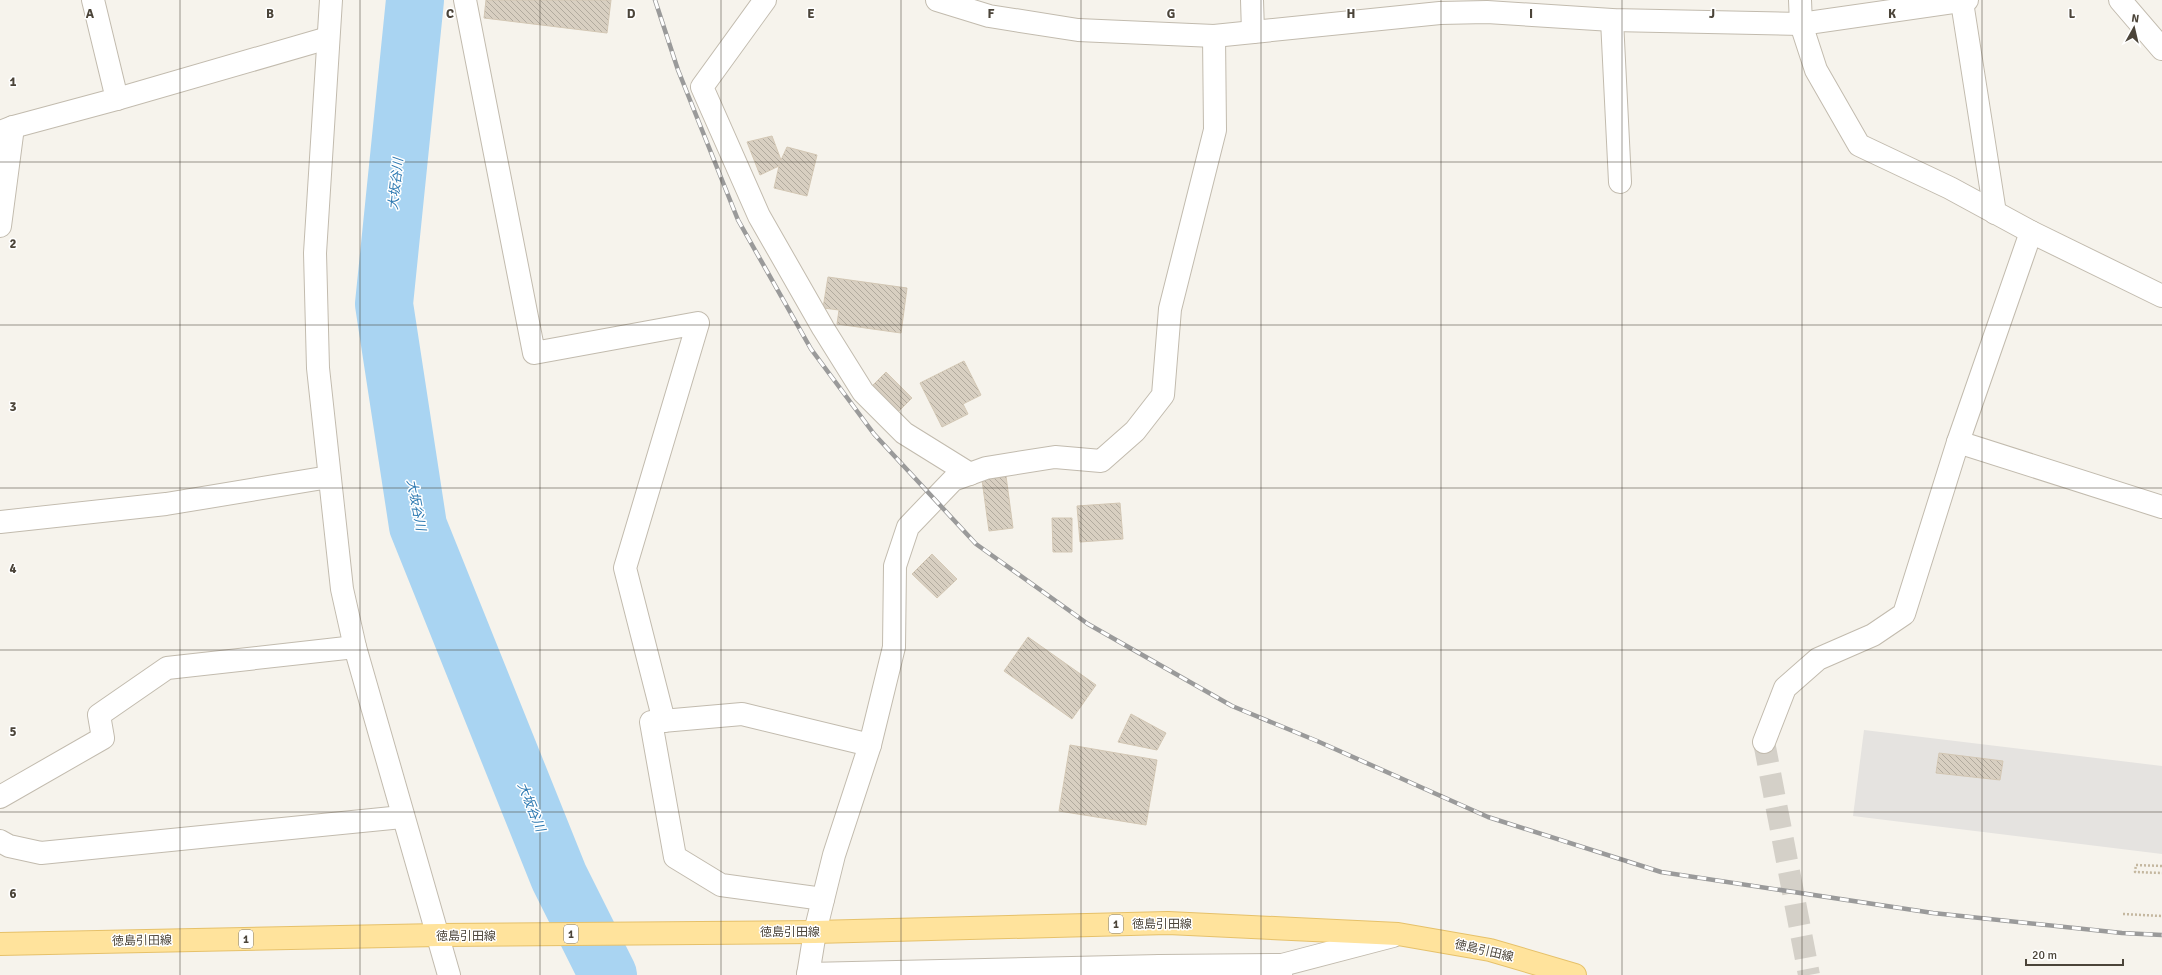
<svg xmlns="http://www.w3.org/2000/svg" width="2162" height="975" font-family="Signika,'Noto Sans JP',sans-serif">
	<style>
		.parking { fill: #e5e3e0 }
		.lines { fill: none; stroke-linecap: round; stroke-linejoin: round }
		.river { stroke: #a9d4f2; stroke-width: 58 }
		.building { fill: url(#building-back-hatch); stroke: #d3c7b4 }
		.minor-tunnel { stroke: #d4d0c8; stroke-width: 22; stroke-dasharray: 22 11; stroke-linecap: butt }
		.minor-casing { stroke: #c2bbae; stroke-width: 24 }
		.primary-casing { stroke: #e6c16a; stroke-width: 24 }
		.path { stroke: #c4b79f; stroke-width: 2.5; stroke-dasharray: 2 2; stroke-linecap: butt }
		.minor { stroke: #fff; stroke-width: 22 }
		.primary { stroke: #ffe39c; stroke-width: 22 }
		.rail-casing { stroke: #9a9a9a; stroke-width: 4.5 }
		.rail { stroke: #fff; stroke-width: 3; stroke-dasharray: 9; stroke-linecap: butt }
		.grid { fill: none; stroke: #4b4439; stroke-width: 1; stroke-opacity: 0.55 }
		.labels { text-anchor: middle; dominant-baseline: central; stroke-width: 3; stroke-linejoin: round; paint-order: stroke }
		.shield { fill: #fff; stroke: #817c74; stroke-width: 1 }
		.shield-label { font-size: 11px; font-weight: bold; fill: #4b4439 }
		.street-label { font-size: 12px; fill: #4b4439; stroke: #fff }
		.water-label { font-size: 13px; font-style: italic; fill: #2e7ab2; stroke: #fff }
		.grid-label { font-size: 13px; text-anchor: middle; font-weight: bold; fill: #4b4439; stroke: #fff; stroke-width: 3; stroke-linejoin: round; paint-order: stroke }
	</style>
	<defs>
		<pattern id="building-back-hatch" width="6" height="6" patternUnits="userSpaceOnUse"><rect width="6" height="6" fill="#d8cfc1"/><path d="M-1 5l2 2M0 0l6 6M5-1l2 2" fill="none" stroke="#b1aa9e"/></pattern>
	</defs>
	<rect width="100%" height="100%" fill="#f6f3ec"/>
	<path class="parking" d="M1864,730L2162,766V854L1853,816Z"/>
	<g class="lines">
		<path class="river" d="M415,0L384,304L418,526L559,877L608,975"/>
	</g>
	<g class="building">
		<path d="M486,0H611L607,33L484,18Z"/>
		<path d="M772,136L781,160L787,147L817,155L807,196L774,188L779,166L760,175L747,142Z"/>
		<path d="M828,277L907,288L901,333L837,324L839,310L823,308Z"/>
		<path d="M964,361L981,395L963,404L968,414L942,427L920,383Z"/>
		<path d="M886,372L912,398L895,415L869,389Z"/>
		<path d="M1006,476L1013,528L989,531L982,480Z"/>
		<path d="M1120,503L1123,539L1080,542L1077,506Z"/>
		<path d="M1052,518H1072V552H1053Z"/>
		<path d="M932,554L957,579L937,598L912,574Z"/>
		<path d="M1028,637L1096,685L1072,719L1004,671Z"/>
		<path d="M1131,714L1166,733L1157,750L1118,742Z"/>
		<path d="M1070,745L1157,760L1146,825L1059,811Z"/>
		<path d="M1939,753L2003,761L2000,780L1936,773Z"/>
	</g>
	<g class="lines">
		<path class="minor-tunnel" d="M1764,742L1809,975"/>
		<defs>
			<g id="minor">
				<path d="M93,0L117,99"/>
				<path d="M331,0L315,253L318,368L342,589L355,647L449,975"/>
				<path d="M465,0L534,353L698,323L625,568L664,721"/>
				<path d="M765,0L702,87L759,216L823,328L863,392L904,433L970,474"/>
				<path d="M937,0L989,16L1078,30L1214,36L1440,13L1487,12L1612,20L1801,24L1967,0"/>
				<path d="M1252,0L1253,32"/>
				<path d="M1800,0L1801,24L1816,70L1859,145L1950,188L2031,232L2162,296"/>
				<path d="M2120,0L2162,49"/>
				<path d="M1962,2L1995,213"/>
				<path d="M1612,20L1620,182"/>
				<path d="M0,132L13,127L117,99L328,38"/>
				<path d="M0,226L13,127"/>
				<path d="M1958,442L2162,507"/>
				<path d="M0,522L166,504L329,477"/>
				<path d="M1764,742L1785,688L1818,659L1873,635L1904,614L1958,442L2031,232"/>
				<path d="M0,797L103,738L99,715L167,668L355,647"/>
				<path d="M0,841L9,846L41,853L402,817"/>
				<path d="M823,899L721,885L675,857L651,722L742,714L870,745"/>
				<path d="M808,974L1160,966"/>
				<path d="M808,975L815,932L834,855L870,745L894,647L895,566L908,527L953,480L986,468L1055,457L1101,461L1135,431L1163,395L1170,309L1215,130L1214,36"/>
				<path d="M1157,975L1160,966L1282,965"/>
				<path d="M1281,975L1282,965L1393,936"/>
			</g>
			<path id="primary" d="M0,944L438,935L815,932L1168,923L1398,934L1490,950L1575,975"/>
		</defs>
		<use href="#minor" class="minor-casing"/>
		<use href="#primary" class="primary-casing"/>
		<g class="path">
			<path d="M2162,866L2136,865L2135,872L2162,873"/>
			<path d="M2123,914L2162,916"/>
		</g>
		<use href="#minor" class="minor"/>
		<use href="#primary" class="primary"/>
		<defs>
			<path id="rail" d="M655,0L678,70L738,220L811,349L874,434L976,544L1088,624L1232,706L1317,741L1488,817L1661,872L1933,913L2122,933L2162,935"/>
		</defs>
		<use href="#rail" class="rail-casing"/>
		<use href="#rail" class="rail"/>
	</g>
	<path class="grid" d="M180,0V975M360,0V975M540,0V975M721,0V975M901,0V975M1081,0V975M1261,0V975M1441,0V975M1622,0V975M1802,0V975M1982,0V975M0,162H2162M0,325H2162M0,488H2162M0,650H2162M0,812H2162"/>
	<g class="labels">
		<g class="shield">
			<rect x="1109" y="915" width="14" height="18" rx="3"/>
			<rect x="564" y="925" width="14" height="18" rx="3"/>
			<rect x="239" y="930" width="14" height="18" rx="3"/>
		</g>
		<g class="shield-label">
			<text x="1116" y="924">1</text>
			<text x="571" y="934">1</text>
			<text x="246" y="939">1</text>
		</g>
		<g class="street-label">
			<text x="1162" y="924">徳島引田線</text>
			<text x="790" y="932">徳島引田線</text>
			<text x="466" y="936">徳島引田線</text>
			<text transform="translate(142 941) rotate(-1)">徳島引田線</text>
			<text transform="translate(1484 951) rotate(13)">徳島引田線</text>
		</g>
		<g class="water-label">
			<text transform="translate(396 184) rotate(-84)">大坂谷川</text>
			<text transform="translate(416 505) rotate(79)">大坂谷川</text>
			<text transform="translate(531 807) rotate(68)">大坂谷川</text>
		</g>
	</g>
	<g class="grid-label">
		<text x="90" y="18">A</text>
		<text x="270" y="18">B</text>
		<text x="450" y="18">C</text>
		<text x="631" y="18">D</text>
		<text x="811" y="18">E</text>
		<text x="991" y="18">F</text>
		<text x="1171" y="18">G</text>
		<text x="1351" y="18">H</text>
		<text x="1531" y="18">I</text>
		<text x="1712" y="18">J</text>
		<text x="1892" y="18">K</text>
		<text x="2072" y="18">L</text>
		<text x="13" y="86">1</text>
		<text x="13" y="248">2</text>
		<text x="13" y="411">3</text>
		<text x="13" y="573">4</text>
		<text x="13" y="736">5</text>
		<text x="13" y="898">6</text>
	</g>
	<g transform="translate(2134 28) rotate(8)" stroke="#ffffff" stroke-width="3" paint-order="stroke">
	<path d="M0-3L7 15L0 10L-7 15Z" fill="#4b4439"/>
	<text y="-6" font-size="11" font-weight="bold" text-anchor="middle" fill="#4b4439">N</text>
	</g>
	<path d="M2026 959v6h97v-6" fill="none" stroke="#4b4439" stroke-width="2"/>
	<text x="2032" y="959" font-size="12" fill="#4b4439" stroke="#ffffff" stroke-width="3" paint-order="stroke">20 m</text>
</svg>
